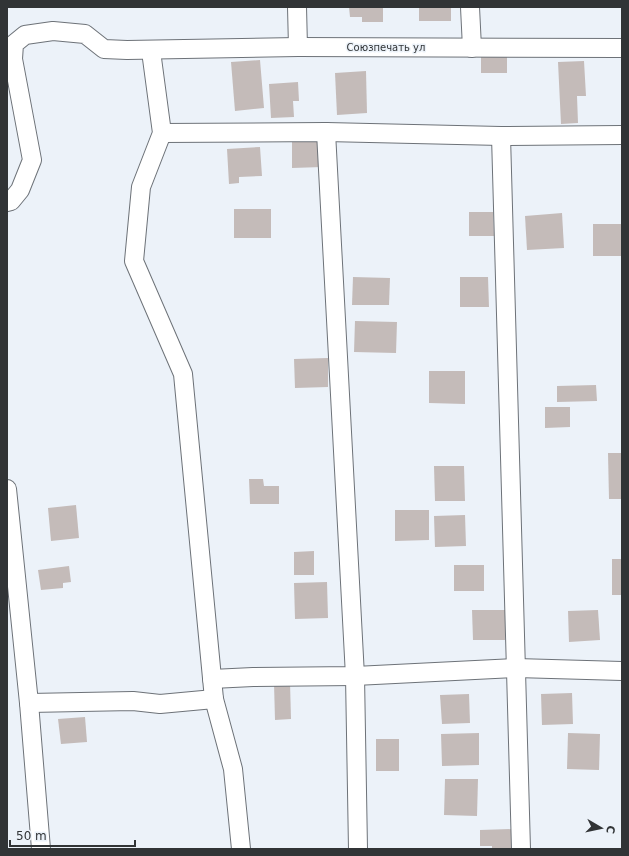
<svg xmlns="http://www.w3.org/2000/svg" width="629" height="856" font-family="'DejaVu Sans',sans-serif">
	<style>
		.building { fill: #c4bbb9 }
		.lines { fill: none; stroke-linecap: round; stroke-linejoin: round }
		.street-casing { stroke: #6d7278; stroke-width: 20 }
		.street { stroke: #fff; stroke-width: 18 }
		.labels { text-anchor: middle; dominant-baseline: central; stroke-width: 3; stroke-linejoin: round; paint-order: stroke }
		.street-label { font-size: 10px; fill: #313436; stroke: #ecf2f9 }
	</style>
	<rect width="100%" height="100%" fill="#ecf2f9"/>
	<g class="building">
		<path d="M349,7H383V22H362V17H350Z"/>
		<rect x="419" y="7" width="32" height="14"/>
		<rect x="481" y="52" width="26" height="21"/>
		<path d="M260,60L264,108L235,111L231,62Z"/>
		<path d="M584,61L586,96H577L578,123L561,124L558,62Z"/>
		<path d="M366,71L367,113L337,115L335,73Z"/>
		<path d="M298,82L299,101H293L294,117L271,118L269,84Z"/>
		<path d="M321,139L322,167L292,168V140Z"/>
		<path d="M260,147L262,176L239,177V183L229,184L227,149Z"/>
		<rect x="234" y="209" width="37" height="29"/>
		<path d="M469,212H493L494,236H469Z"/>
		<path d="M562,213L564,248L527,250L525,216Z"/>
		<rect x="593" y="224" width="29" height="32"/>
		<path d="M353,277L390,278L389,305H352Z"/>
		<path d="M460,277H488L489,307H460Z"/>
		<path d="M355,321L397,322L396,353L354,352Z"/>
		<path d="M328,358V387L295,388L294,359Z"/>
		<path d="M429,371H465V404L429,403Z"/>
		<path d="M596,385L597,401L557,402V386Z"/>
		<path d="M545,407H570V427L545,428Z"/>
		<path d="M608,453H622V499H609Z"/>
		<path d="M434,466H464L465,501H435Z"/>
		<path d="M249,479H263L264,486H279V504H250Z"/>
		<path d="M76,505L79,538L51,541L48,508Z"/>
		<path d="M395,510H429V540L395,541Z"/>
		<path d="M465,515L466,546L435,547L434,516Z"/>
		<path d="M314,551V575H294V552Z"/>
		<rect x="612" y="559" width="10" height="36"/>
		<rect x="454" y="565" width="30" height="26"/>
		<path d="M69,566L71,582L63,583V588L41,590L38,570Z"/>
		<path d="M327,582L328,618L295,619L294,583Z"/>
		<path d="M472,610H505V640H473Z"/>
		<path d="M598,610L600,640L569,642L568,611Z"/>
		<path d="M290,682L291,719L275,720L274,683Z"/>
		<path d="M572,693L573,724L542,725L541,694Z"/>
		<path d="M469,694L470,723L442,724L440,695Z"/>
		<path d="M85,717L87,742L61,744L58,719Z"/>
		<path d="M479,733V765L442,766L441,734Z"/>
		<path d="M568,733L600,734L599,770L567,769Z"/>
		<rect x="376" y="739" width="23" height="32"/>
		<path d="M445,779H478L477,816L444,815Z"/>
		<path d="M512,829L513,849H492V846H480V830Z"/>
	</g>
	<g class="lines">
		<defs>
			<g id="street">
				<path d="M297,7L298,47"/>
				<path d="M470,7L472,48"/>
				<path d="M151,51L162,133L141,187L134,261L183,374L214,699L233,769L241,849"/>
				<path d="M326,132L355,676L358,849"/>
				<path d="M162,133L326,132L501,136L622,135"/>
				<path d="M501,136L521,849"/>
				<path d="M7,202L11,201L20,190L32,160L13,59L14,44L25,35L53,31L85,34L104,49L127,50L298,47L622,48"/>
				<path d="M7,489L29,703L41,849"/>
				<path d="M212,679L253,677L355,676L516,668L622,671"/>
				<path d="M29,703L133,701L160,704L214,699"/>
			</g>
		</defs>
		<use href="#street" class="street-casing"/>
		<use href="#street" class="street"/>
	</g>
	<g class="labels">
		<g class="street-label">
			<text x="386" y="47">Союзпечать ул</text>
		</g>
	</g>
	<rect width="629" height="856" fill="none" stroke="#313436" stroke-width="16"/>
	<g transform="translate(601 828) rotate(99)" stroke="#ecf2f9" stroke-width="3" paint-order="stroke">
	<path d="M0-3L7 15L0 10L-7 15Z" fill="#313436"/>
	<text y="-6" font-size="11" font-weight="bold" text-anchor="middle" fill="#313436">С</text>
	</g>
	<path d="M10 840v6h125v-6" fill="none" stroke="#313436" stroke-width="2"/>
	<text x="16" y="840" font-size="12" fill="#313436" stroke="#ecf2f9" stroke-width="3" paint-order="stroke">50 m</text>
</svg>
